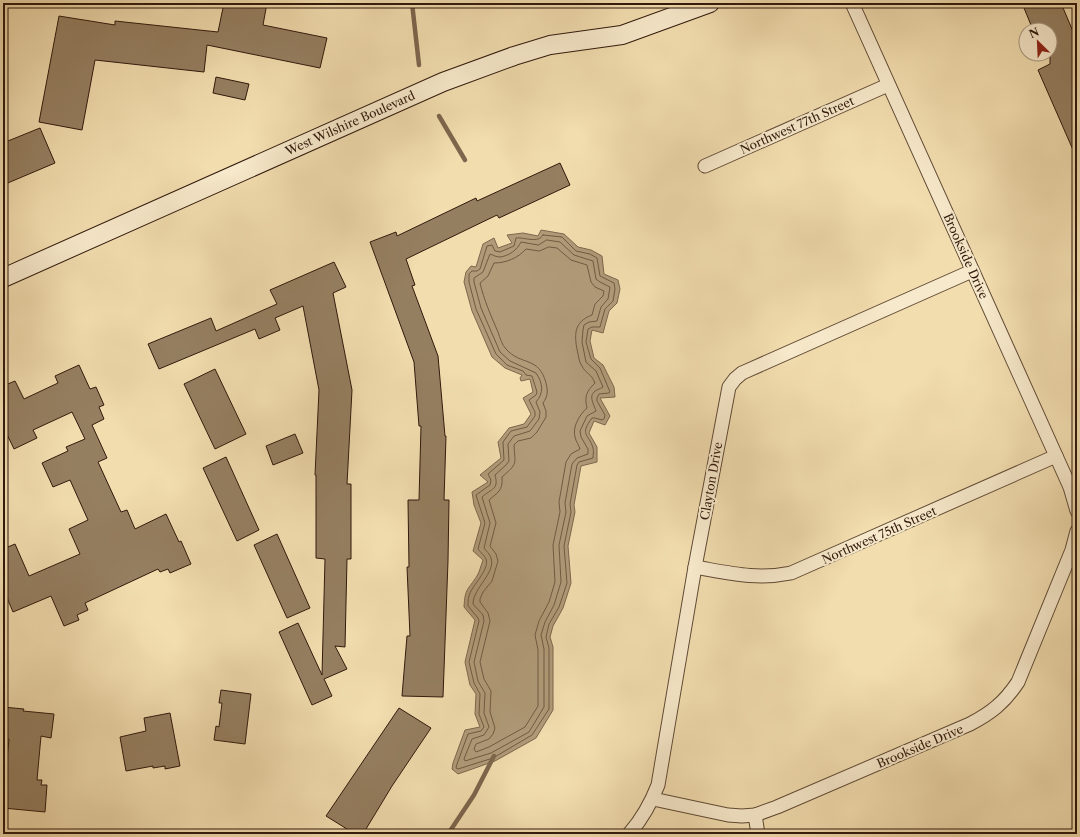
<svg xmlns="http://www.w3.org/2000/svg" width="1080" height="837" font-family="'Libre Caslon Text',serif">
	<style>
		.water { fill: #b09a78; stroke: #7d664d }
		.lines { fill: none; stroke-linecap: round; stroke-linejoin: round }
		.shore { stroke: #705a42; stroke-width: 1 }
		.stream { stroke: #7d664d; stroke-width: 4.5 }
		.building { fill: #957f61; stroke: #30190c }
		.minor-casing { stroke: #604a35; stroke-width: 15 }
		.secondary-casing { stroke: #30190c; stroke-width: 20 }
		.minor { stroke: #f7e9cb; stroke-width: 13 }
		.secondary { stroke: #f7e9cb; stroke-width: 18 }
		.labels { text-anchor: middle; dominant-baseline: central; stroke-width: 4; stroke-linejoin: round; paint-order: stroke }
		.street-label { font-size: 12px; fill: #30190c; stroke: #f7e9cb }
	</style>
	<rect width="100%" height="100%" fill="#f2ddaf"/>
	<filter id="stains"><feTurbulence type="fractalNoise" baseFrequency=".005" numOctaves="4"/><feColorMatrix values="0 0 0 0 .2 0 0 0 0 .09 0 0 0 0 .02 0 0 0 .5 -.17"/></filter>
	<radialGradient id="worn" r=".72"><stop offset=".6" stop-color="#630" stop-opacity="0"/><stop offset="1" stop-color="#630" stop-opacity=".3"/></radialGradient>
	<path class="water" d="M541,230L564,234L578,247L591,250L602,256L604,274L618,280L620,289L617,303L609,311L603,333L592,330L590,341L594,358L603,365L614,387L615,397L600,398L610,416L605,425L594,421L589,433L597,447V462L581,466L574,505L575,512L568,546L571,583L563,608L553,626L550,637L553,647V710L536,738L495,761L458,774L452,769L453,763L465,730L480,727L475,714L476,694L470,685L465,662L475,620L464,607C465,588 468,590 477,576C480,571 481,565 483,560L473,551L481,523L474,505L472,492L488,482L480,475L501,458L498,442L509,428L524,424L531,414L523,398L533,392L530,379L521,381L520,378L522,375L505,368L492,357L472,311L464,282L466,272L471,266L476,267L483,244L494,238L498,248L512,243L507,235L523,233L538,236Z"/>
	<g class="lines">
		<g class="shore">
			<path d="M543,235L562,237L576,251L590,254L597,258L600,276L614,283L615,289L613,301L605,309L600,327H592L588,329L586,342L591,359L600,368L610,392L609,393L599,394L597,398V401L605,415L604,419L602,420L595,418H592C579,435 589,434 593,448C594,451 593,455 593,458L579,462L577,465L570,504L571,512L564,546L567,583L559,607L549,624L546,637L549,648V709L532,735L493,758L458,769L456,768L457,764L468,734L481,731L484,727L479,714L480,694L474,683L469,662L479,621L478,618L468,606C468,603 468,599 469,596C471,586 490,570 486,559C485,556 480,552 478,549L485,523L476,495L490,485L491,480L488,474L504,460L503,442L511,431L527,427L535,416V412L529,400L536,395L537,392L532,376L526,375L523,371L507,365L496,354L476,309L469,282V274L472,271H477L480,269L487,246L492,245L495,251L500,252L514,246L516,238C525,237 538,244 543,235Z"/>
			<path d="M547,240L560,242L574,255L593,261L596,279L600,282L610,287L608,299L601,307L597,321L589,322L584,325L583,330L582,342L586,362L596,371L603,387C602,388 599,389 597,390C587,395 594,404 596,411L587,416L580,431L581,437L588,449V454L577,458L572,464L565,503L566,512L559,545L561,582L554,605L545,622L541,635L544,649V707L529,732L491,753L465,761L464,759L472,739L484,735L489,727L484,713L485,693L478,681L474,662L484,621L483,615L473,604C473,588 496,573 491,558C490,554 486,551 484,548L490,523L482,497C492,488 499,490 495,475L506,465L509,461L508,444L514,436L530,431L539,419L540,412L536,402C544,393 543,383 536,373L510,361L500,352L481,308L474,282V278L483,272L490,254C493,255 496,257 500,257C509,256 517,250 521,242L538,245Z"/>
			<path d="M549,247L557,248L571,260L587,265L591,282L595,287L604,291L603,296L595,304L592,315C573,322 574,336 578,354C579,358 579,362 582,366C586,374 591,373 595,383C587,391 584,396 587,408C580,414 572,427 575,437C576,442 579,445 580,449L571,454L566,462L559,502L560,512L553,545L555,582L549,602L539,621L535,635L538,650V706L525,727L489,747L476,752L474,749L476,744L489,739L493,734L495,728L490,712L491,691L484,679L480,662L490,621L488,613L480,602V599L483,592L492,581L498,561L496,554L490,546L496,523L489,500C498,492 503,491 502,477C518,463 515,465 514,445L518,441L531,438L537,432L546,417V411L543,403C548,396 548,391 546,383C539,356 521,366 506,349C502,345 500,338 498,332C491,316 484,300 480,283L488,276L494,263C506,263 518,258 526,249L539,251Z"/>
		</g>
		<g class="stream">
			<path d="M412,3L419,65"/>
			<path d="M439,116L465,160"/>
			<path d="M448,834L474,795L494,756"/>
		</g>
	</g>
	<g class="building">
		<path d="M224,3H267L263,25L327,38L320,68L207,45L204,72L95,60L82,130L39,122L59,16L115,25V21L218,32Z"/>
		<path d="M1022,3H1061L1077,41V159L1038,70L1050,64V30H1033Z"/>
		<path d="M216,77L249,84L245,100L213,93Z"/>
		<path d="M40,128L55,163L3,185V143Z"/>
		<path d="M560,163L570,185L499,218L497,215L406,259L415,285L412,286L438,356L445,436H446L444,500H449L448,561L443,697L402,696L407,636H410L407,567H409L408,500H419L421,426H419L414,362L370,242L396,232L397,236L476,198L477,201Z"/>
		<path d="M334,262L346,287L333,293L352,390L347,484H351V559H347L345,647L335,646L347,669L324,679L332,696L312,705L279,632L298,623L322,675L325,559L316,558V475H315L319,390L303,306L275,318L280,330L259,339L255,329L159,369L148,344L211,318L216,331L277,304L270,290Z"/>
		<path d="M79,365L90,389L96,387L104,405L99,407L104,419L92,425L107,458L98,462L121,512L127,510L135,529L166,514L179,542L181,541L191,564L170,573L168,569L160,572L158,569L85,603L88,610L77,615L79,620L64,626L51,596L13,612L3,588V549L15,544L29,576L80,554L69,529L88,520L70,480L53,487L42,463L68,451L66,447L85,439L72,412L33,430L37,438L14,449L3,426V386L15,381L24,399L58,383L55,376Z"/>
		<path d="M215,369L246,434L215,449L184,384Z"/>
		<path d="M295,434L303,453L273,465L266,446Z"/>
		<path d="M226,457L259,530L237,541L203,468Z"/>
		<path d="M277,534L310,608L287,618L254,545Z"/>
		<path d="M221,690L251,694L245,744L214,740L216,726L219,727L222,703H219Z"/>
		<path d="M3,707L24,709L23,711L54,714L51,738L41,736L37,780H42L41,785H47L45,812L3,808V781H5L9,739L3,738Z"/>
		<path d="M399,708L431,728L392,786L363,834H355L326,816Z"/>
		<path d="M170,713L180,766L165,769V766L153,768V766L126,771L120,737L146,731L144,718Z"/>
	</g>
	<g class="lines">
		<defs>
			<g id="minor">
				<path d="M852,3L1070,487L1077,511"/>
				<path d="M705,166L888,85"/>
				<path d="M695,567C730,573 757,580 791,573L1056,456"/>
				<path d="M653,799L728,815L742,816L755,815L777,807L970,724C991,713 1004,703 1018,682L1072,550L1077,531"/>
				<path d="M755,815L758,834"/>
				<path d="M629,834C642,819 651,803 658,785L695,567L729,387L735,379L742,373L972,271"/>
			</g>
			<path id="secondary" d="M3,278L443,82L514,56L550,45L622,35L710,3"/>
		</defs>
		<use href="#minor" class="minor-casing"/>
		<use href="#secondary" class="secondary-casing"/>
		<use href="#minor" class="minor"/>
		<use href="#secondary" class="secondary"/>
	</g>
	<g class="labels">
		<g class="street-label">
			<text transform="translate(350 123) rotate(-24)">West Wilshire Boulevard</text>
			<text transform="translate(797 125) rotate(-24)">Northwest 77th Street</text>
			<text transform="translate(966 256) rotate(66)">Brookside Drive</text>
			<text transform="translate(711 481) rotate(-80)">Clayton Drive</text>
			<text transform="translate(879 535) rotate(-24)">Northwest 75th Street</text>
			<text transform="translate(920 746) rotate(-23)">Brookside Drive</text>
		</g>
	</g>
	<rect width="1080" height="837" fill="none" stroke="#f2ddaf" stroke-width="16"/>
	<rect x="4" y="4" width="1072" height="829" fill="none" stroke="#30190c" stroke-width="2"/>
	<rect x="8" y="8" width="1064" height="821" fill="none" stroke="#30190c"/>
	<g transform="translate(1038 42) rotate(336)"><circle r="19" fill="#f7e9cb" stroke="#a7967f"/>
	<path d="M0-3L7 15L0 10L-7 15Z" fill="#8f2418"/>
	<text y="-6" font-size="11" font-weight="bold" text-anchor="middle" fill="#30190c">N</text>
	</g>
	<rect width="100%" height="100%" filter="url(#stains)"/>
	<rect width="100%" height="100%" fill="url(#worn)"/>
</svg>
